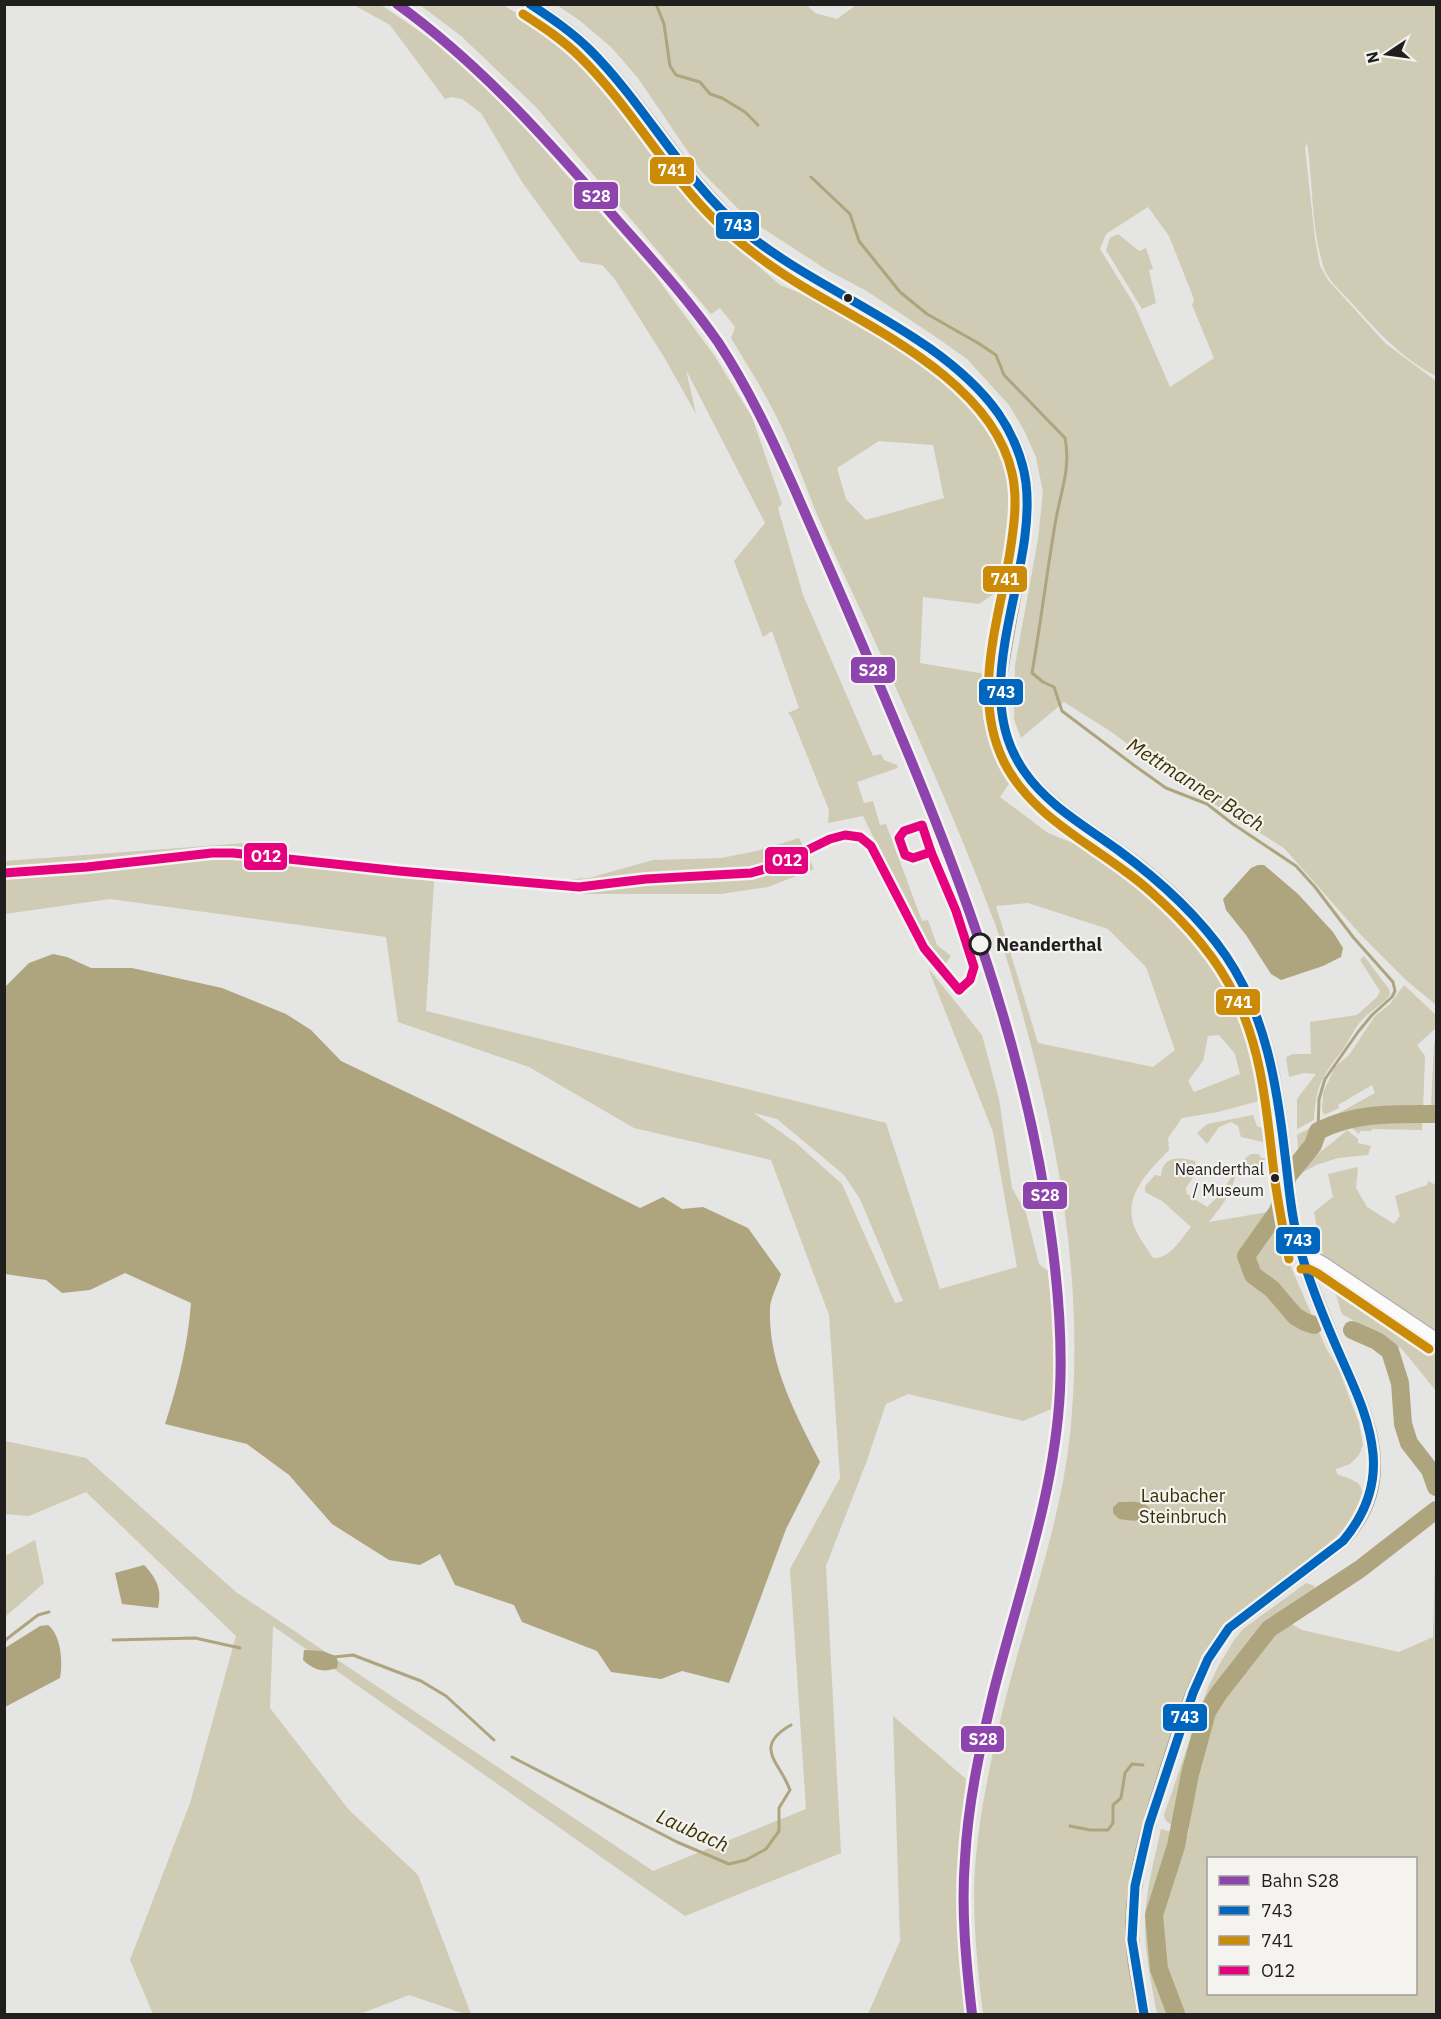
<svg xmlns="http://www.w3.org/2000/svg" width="1441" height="2019" font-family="'IBM Plex Sans',sans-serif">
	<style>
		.green { fill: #d0cbb4; fill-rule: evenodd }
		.water { fill: #aea57e }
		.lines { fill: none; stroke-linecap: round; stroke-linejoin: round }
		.stream { stroke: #aea57e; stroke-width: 3 }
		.river { stroke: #aea57e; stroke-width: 18 }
		.minor-casing { stroke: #a5a5a3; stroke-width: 10 }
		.secondary-casing { stroke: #a5a5a3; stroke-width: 14 }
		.minor { stroke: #fbfbfb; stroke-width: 8 }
		.secondary { stroke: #fbfbfb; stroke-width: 12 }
		.bus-1-casing { stroke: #f4f3ef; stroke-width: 14 }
		.bus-2-casing { stroke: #f4f3ef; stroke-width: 14 }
		.bus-3-casing { stroke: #f4f3ef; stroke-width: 14 }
		.bus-1 { stroke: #0065bd; stroke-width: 9 }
		.bus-2 { stroke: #cc8b06; stroke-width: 9 }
		.bus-3 { stroke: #e5007d; stroke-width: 9 }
		.rail-1-casing { stroke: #f4f3ef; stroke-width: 15 }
		.rail-1 { stroke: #8e44ad; stroke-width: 10 }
		.bus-dot { fill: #201f1e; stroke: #f4f3ef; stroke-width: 2 }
		.stop-dot { fill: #f4f3ef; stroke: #201f1e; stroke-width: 3 }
		.labels { text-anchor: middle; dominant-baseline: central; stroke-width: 4.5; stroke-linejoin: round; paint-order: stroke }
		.bus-label { font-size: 16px; fill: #201f1e; stroke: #f4f3ef; text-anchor: end }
		.stop-label { font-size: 18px; font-weight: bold; fill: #201f1e; stroke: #f4f3ef; text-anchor: start }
		.park-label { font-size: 18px; fill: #372e00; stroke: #f4f3ef }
		.water-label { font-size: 20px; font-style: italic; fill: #3d3404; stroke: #f4f3ef }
		.line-badge { stroke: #f4f3ef; stroke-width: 2 }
		.badge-label { font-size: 16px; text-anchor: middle; font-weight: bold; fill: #fff }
	</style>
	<rect width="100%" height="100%" fill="#e5e5e3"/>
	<g class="green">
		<path d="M354,5H380L384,7L447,50L497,96L654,274L714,355L752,417L782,504L778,508L803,595L873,756L881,754L884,760L897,765L898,768L857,782L864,803L873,801L880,825L886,824L922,921L928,920L937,945L951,956L944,966L926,943L863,816L828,823L829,810L792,718L788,713L799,708L772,631L763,637L734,561L765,523L686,370L696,414L664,357L614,278L602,265L580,262L522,182L481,113L462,99L452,97L445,99L390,25Z"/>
		<path d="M420,5H503L552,34L581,61L624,113L655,157L693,202L741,251L780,285L828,304L934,369L965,394L1000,444L1009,470L1012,493L1011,534L1002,588L979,604L923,597L920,663L985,674L983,718L993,744L1013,778L1000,797L1048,833L1119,862L1175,909L1194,928L1212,948L1240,995L1253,1024L1261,1054L1262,1080L1268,1079L1271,1119L1266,1120L1263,1119L1259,1101L1218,1112L1182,1118L1168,1138L1169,1150C1149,1171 1123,1195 1134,1226C1138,1237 1147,1248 1153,1258C1170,1259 1180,1240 1191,1227L1162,1201L1145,1192V1186L1155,1175L1161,1176C1162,1155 1180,1157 1195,1161C1198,1172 1192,1179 1186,1188L1187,1194L1207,1207L1228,1187L1227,1184L1236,1169C1235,1190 1221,1207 1209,1222L1268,1212L1278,1217L1288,1260L1326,1348L1338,1368L1359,1423L1363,1445L1359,1455L1350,1464L1336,1469L1337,1474C1348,1479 1364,1480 1362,1496C1357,1536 1277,1580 1247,1606C1228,1622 1210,1646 1198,1667L1143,1821L1133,1871L1140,2014H983C977,1962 971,1909 976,1856C980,1813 989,1769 999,1726C1021,1629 1059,1534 1070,1435C1084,1300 1063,1164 1028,1034C1018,997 1008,960 995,924C957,822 912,723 867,624C850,587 832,550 816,512C803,479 791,445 775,414C762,388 746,363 731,338L735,327L720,308L711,314L536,107L461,36ZM879,441L933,445L944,498L866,520L846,499L837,468ZM1028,903L1108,929L1146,967L1175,1050L1153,1067L1038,1043L996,906ZM1219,1035L1235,1054L1240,1074L1194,1092L1188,1081L1203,1061L1208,1036Z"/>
		<path d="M856,5H1436V376C1402,359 1376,330 1350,301C1340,290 1327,280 1323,265C1311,227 1313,181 1307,142L1305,148L1315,239L1320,266L1328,280L1385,343L1436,381V1005L1407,981L1360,934L1284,848L1181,783L1110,731L1064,702L1021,738L1014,719L1015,665L1038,539L1043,492L1036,457L1024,430L1009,405L967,359L936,337L865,290L827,270L747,218L701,171L638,78L611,47L579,20L557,5H807L815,13L837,19ZM1148,207L1169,236L1192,294L1194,301L1192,305L1214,358L1170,387L1134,304L1100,249L1106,234Z"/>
		<path d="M1118,234L1139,251L1146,248L1153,269L1149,270L1156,303L1142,309L1106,250L1110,238Z"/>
		<path d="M799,838L814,869L768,887L721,894H571V879L589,878L653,860L721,858L757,851Z"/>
		<path d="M259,842L267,863L434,881L426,1011L886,1123L940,1289L1017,1267L993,1132L928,968L982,1035L999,1099L1012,1188L1026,1213L1039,1264L1048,1271L1055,1343L1054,1408L1023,1421L908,1394L886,1404L866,1463L826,1566L841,1853L685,1916L273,1626L270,1708L349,1810L418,1875L471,2014H465L409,1995L360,2014H153L130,1960L190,1803L236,1636L86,1492L29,1516L5,1514V1441L86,1458L236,1592L653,1871L806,1809L790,1569L840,1478L829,1315L771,1160L634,1128L529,1067L398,1022L386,937L110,899L5,914L4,861ZM754,1113L777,1119L844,1175L860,1199L903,1301L895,1303L842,1184L796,1143Z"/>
		<path d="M1364,956L1389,989L1390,995C1382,1005 1370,1011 1362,1020C1354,1028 1350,1039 1344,1048C1323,1076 1316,1083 1314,1120L1297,1129V1099L1316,1074L1304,1073L1289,1077L1286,1057L1293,1054H1311L1310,1022L1357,1015L1377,997L1380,991L1360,960Z"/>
		<path d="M1404,985L1436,1015V1028L1417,1045L1425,1056L1423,1110C1395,1109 1368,1107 1342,1120L1339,1117V1113L1375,1093L1372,1085L1338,1105L1339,1108L1324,1115L1322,1110L1323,1093L1335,1067L1349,1055L1375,1016L1390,1004Z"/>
		<path d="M1436,1039V1108H1431L1434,1043Z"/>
		<path d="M1253,1115L1257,1126L1270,1132L1272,1144L1241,1137L1238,1126L1231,1122L1219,1127L1207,1144L1197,1133L1207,1124Z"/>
		<path d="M1422,1118V1130L1372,1129L1371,1131H1360L1359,1134L1351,1127C1369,1114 1401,1119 1422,1118Z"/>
		<path d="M1314,1126L1311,1138L1299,1157L1297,1135Z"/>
		<path d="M1347,1130L1358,1139V1143L1371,1146L1368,1155L1338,1158L1316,1165L1300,1174C1308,1161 1316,1155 1328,1146C1335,1141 1341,1135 1347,1130Z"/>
		<path d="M1251,1154H1259L1261,1158H1266L1255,1172L1246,1173C1238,1167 1244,1158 1251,1154Z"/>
		<path d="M1358,1167L1356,1188L1367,1207L1394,1224L1400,1216L1395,1196L1427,1185L1428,1181L1436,1185V1391L1402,1349L1342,1314L1320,1244L1314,1212L1333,1197L1328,1174Z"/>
		<path d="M1436,1517V2014H1157C1152,1986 1145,1956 1145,1926C1145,1893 1154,1861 1161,1829L1188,1836L1189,1828C1180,1826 1165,1827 1164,1815L1208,1687L1219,1665L1234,1640L1243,1629L1306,1583L1315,1586L1304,1610L1288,1622L1302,1630L1399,1652L1433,1637ZM1208,1858H1416V1994H1208Z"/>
		<path d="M35,1540L44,1583L5,1617V1556Z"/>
		<path d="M893,1716L966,1779L958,1867V1934L965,2014H868L900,1941Z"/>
	</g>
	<g class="water">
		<path d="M1258,865H1264L1298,894L1333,932L1343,948L1341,957L1323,966L1281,980L1271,974L1246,935L1226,910L1223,899L1251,868Z"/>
		<path d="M53,954L67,957L91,968H132L222,988L286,1014L311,1030L341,1061L446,1111L640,1208L663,1197L682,1209L703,1207L748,1228L781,1274C778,1285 770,1298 770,1309C768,1364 796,1415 820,1462L786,1529L729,1683L682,1671L661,1679L611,1672L597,1651L522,1622L514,1605L455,1585L440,1554L420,1565L389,1560L332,1524L289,1475L247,1444L165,1424C178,1385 188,1344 191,1303L125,1273L90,1290L62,1293L46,1280L5,1274V987L29,963Z"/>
		<path d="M1119,1502C1133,1502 1146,1499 1153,1513C1143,1523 1132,1521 1119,1519L1113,1513V1507Z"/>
		<path d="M144,1565C157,1579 162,1589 158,1608L122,1604L115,1573Z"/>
		<path d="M48,1625C61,1635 63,1662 60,1678L5,1707V1648L40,1626Z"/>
		<path d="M304,1650L322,1651L336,1656L338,1663L337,1668C323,1673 314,1670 303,1660Z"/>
	</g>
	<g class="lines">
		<g class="stream">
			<path d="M656,4L664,24L670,66L676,75L700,82L710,94L722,98L745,112L758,125"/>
			<path d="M811,177L850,214L859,241L900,292L927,314L978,343L996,355L1004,375L1065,438C1071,467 1061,491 1056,519C1047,570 1041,622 1032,673L1043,682L1054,687L1062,711L1135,766L1166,788L1207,804L1233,824L1296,866L1315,887L1353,937L1393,982L1395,991L1392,997L1372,1015L1358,1032L1325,1079L1319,1099L1318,1131"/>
			<path d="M113,1640L195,1638L240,1648"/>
			<path d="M4,1641L38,1615L49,1612"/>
			<path d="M334,1657L353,1655L421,1681L446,1696L494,1740"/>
			<path d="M512,1757L677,1842L729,1864L746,1860L766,1849L779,1831V1808L790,1790C780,1762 752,1747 791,1725"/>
			<path d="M1070,1826L1090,1830H1108L1113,1823V1805L1121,1798L1125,1773L1132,1764L1143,1765"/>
		</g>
		<g class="river">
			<path d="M1314,1325L1305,1322L1295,1316L1272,1289L1253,1275L1246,1256L1278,1211L1288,1176L1313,1145L1318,1131C1356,1112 1395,1114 1436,1114"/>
			<path d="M1352,1330L1377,1341L1390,1351L1400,1383L1403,1424L1409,1443L1430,1470L1436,1487"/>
			<path d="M1176,2014L1159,1969L1154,1915L1176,1846L1190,1774L1207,1712L1219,1693L1269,1629L1360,1569L1436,1510"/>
		</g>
		<defs>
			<path id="minor" d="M4,873L87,867L212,853H233L399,871L579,887L646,879L751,873L775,866L830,839L845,835L860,837L871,846L924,948L959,990"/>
			<g id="secondary">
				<path d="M529,4C552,18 575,34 594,54C648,109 684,179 743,230C826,302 977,344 1018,451C1035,493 1024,539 1017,581C1011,614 1005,647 1000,679C994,786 1071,812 1141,867C1176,895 1212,932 1235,971C1280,1047 1281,1136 1293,1221C1302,1264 1319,1305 1336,1346C1352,1384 1375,1425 1374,1467C1374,1496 1361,1521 1343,1541L1229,1628C1197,1668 1184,1716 1168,1764C1151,1818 1132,1871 1132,1929C1132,1958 1139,1986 1144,2014"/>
				<path d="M1301,1257H1312L1323,1263L1436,1339"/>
			</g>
		</defs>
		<use href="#minor" class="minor-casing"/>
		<use href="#secondary" class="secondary-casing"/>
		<use href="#minor" class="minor"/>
		<use href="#secondary" class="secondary"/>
		<defs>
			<path id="bus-1" d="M530,4C551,18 572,32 590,50C646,106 683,180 744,231C820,294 940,332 998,413C1012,433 1023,459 1026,483C1037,576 965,687 1024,771C1047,805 1085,826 1118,850C1159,880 1197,914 1226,956C1266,1015 1277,1086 1285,1155C1289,1186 1291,1218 1300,1249C1310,1285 1325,1321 1340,1355C1354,1387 1370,1419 1373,1454C1376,1487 1364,1516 1343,1541L1229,1628L1208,1659L1193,1693L1149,1825L1135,1886L1132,1940L1144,2014"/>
			<g id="bus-2">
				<path d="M523,14C543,27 563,40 580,57C631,107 665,171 716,221C745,249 778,272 812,292C882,333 993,386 1012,473C1018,499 1014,526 1010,552C999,620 971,696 1004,762C1035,823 1103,848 1151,892C1184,921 1216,956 1235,996C1264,1053 1267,1119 1275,1181C1279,1208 1284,1234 1289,1259"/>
				<path d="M1301,1269H1309L1317,1273L1429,1349"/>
			</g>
			<g id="bus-3">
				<path d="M922,825L931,852L913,858L905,855L899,838L904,831Z"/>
				<path d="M931,852L956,911L974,967L970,980L959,990"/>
				<path d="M4,873L87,867L212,853H233L399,871L579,887L646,879L751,873L775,866L830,839L845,835L860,837L871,846L924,948L959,990"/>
			</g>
		</defs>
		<use href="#bus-1" class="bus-1-casing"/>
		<use href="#bus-2" class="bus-2-casing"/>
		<use href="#bus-3" class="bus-3-casing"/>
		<use href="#bus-1" class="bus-1"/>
		<use href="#bus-2" class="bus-2"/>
		<use href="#bus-3" class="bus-3"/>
		<defs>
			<path id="rail-1" d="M397,4C476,61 540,132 604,205C643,250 684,293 718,342C749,389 772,439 795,490C814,534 834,578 853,623C933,810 1014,999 1046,1202C1056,1264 1063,1327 1060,1390C1055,1494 1018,1594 993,1694C980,1748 968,1803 965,1859C961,1910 966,1962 972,2014"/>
		</defs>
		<use href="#rail-1" class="rail-1-casing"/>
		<use href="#rail-1" class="rail-1"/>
	</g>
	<g class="bus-dot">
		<circle cx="848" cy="298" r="5"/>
		<circle cx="1275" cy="1178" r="5"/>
	</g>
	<circle class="stop-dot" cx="980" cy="944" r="10"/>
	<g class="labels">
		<g class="bus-label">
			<text x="1264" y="1169">Neanderthal<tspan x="1264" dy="21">/ Museum</tspan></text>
		</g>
		<g class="stop-label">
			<text x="996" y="944">Neanderthal</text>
		</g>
		<g class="park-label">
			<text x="1183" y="1495">Laubacher<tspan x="1183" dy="21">Steinbruch</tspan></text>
		</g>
		<g class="water-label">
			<text transform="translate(1196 784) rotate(32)">Mettmanner Bach</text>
			<text transform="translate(693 1830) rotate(24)">Laubach</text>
		</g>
	</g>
	<g class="line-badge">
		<rect x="649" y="156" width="46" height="29" rx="6" fill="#cc8b06"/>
		<rect x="573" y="181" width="46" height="29" rx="6" fill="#8e44ad"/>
		<rect x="715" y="211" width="45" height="29" rx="6" fill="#0065bd"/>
		<rect x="982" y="565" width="46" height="28" rx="6" fill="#cc8b06"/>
		<rect x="850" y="656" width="46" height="28" rx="6" fill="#8e44ad"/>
		<rect x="978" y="678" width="46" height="28" rx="6" fill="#0065bd"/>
		<rect x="243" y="842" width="45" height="29" rx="6" fill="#e5007d"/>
		<rect x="764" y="846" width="45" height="29" rx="6" fill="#e5007d"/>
		<rect x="1215" y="988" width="46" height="28" rx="6" fill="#cc8b06"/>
		<rect x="1022" y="1181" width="46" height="29" rx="6" fill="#8e44ad"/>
		<rect x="1275" y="1226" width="46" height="29" rx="6" fill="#0065bd"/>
		<rect x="1162" y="1703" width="46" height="29" rx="6" fill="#0065bd"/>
		<rect x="960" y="1725" width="45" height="28" rx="6" fill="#8e44ad"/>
	</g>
	<g class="badge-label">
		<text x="672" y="176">741</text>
		<text x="596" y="202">S28</text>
		<text x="738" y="231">743</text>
		<text x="1005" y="585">741</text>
		<text x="873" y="676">S28</text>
		<text x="1001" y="698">743</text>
		<text x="266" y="862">O12</text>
		<text x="787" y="866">O12</text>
		<text x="1238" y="1008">741</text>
		<text x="1045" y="1201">S28</text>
		<text x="1298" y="1246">743</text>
		<text x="1185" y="1723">743</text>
		<text x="983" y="1745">S28</text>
	</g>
	<rect width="1441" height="2019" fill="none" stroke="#201f1e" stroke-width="12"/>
	<rect x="1207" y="1857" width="210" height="138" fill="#f4f3ef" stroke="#9f9e9b" stroke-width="1.5"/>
	<rect x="1219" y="1876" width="30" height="9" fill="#8e44ad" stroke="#9f9e9b" stroke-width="1.5"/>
	<text x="1261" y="1887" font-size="18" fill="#201f1e">Bahn S28</text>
	<rect x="1219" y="1906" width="30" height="9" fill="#0065bd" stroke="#9f9e9b" stroke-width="1.5"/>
	<text x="1261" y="1917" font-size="18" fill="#201f1e">743</text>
	<rect x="1219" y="1936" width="30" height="9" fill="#cc8b06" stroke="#9f9e9b" stroke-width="1.5"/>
	<text x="1261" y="1947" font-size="18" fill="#201f1e">741</text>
	<rect x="1219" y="1966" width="30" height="9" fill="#e5007d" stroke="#9f9e9b" stroke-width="1.5"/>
	<text x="1261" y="1977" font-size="18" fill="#201f1e">O12</text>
	<g transform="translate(1387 54) rotate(257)" stroke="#f4f3ef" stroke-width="4.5" paint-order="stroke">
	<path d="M0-4.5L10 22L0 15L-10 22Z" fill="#201f1e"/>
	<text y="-9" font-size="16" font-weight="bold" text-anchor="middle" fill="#201f1e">N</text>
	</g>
</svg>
